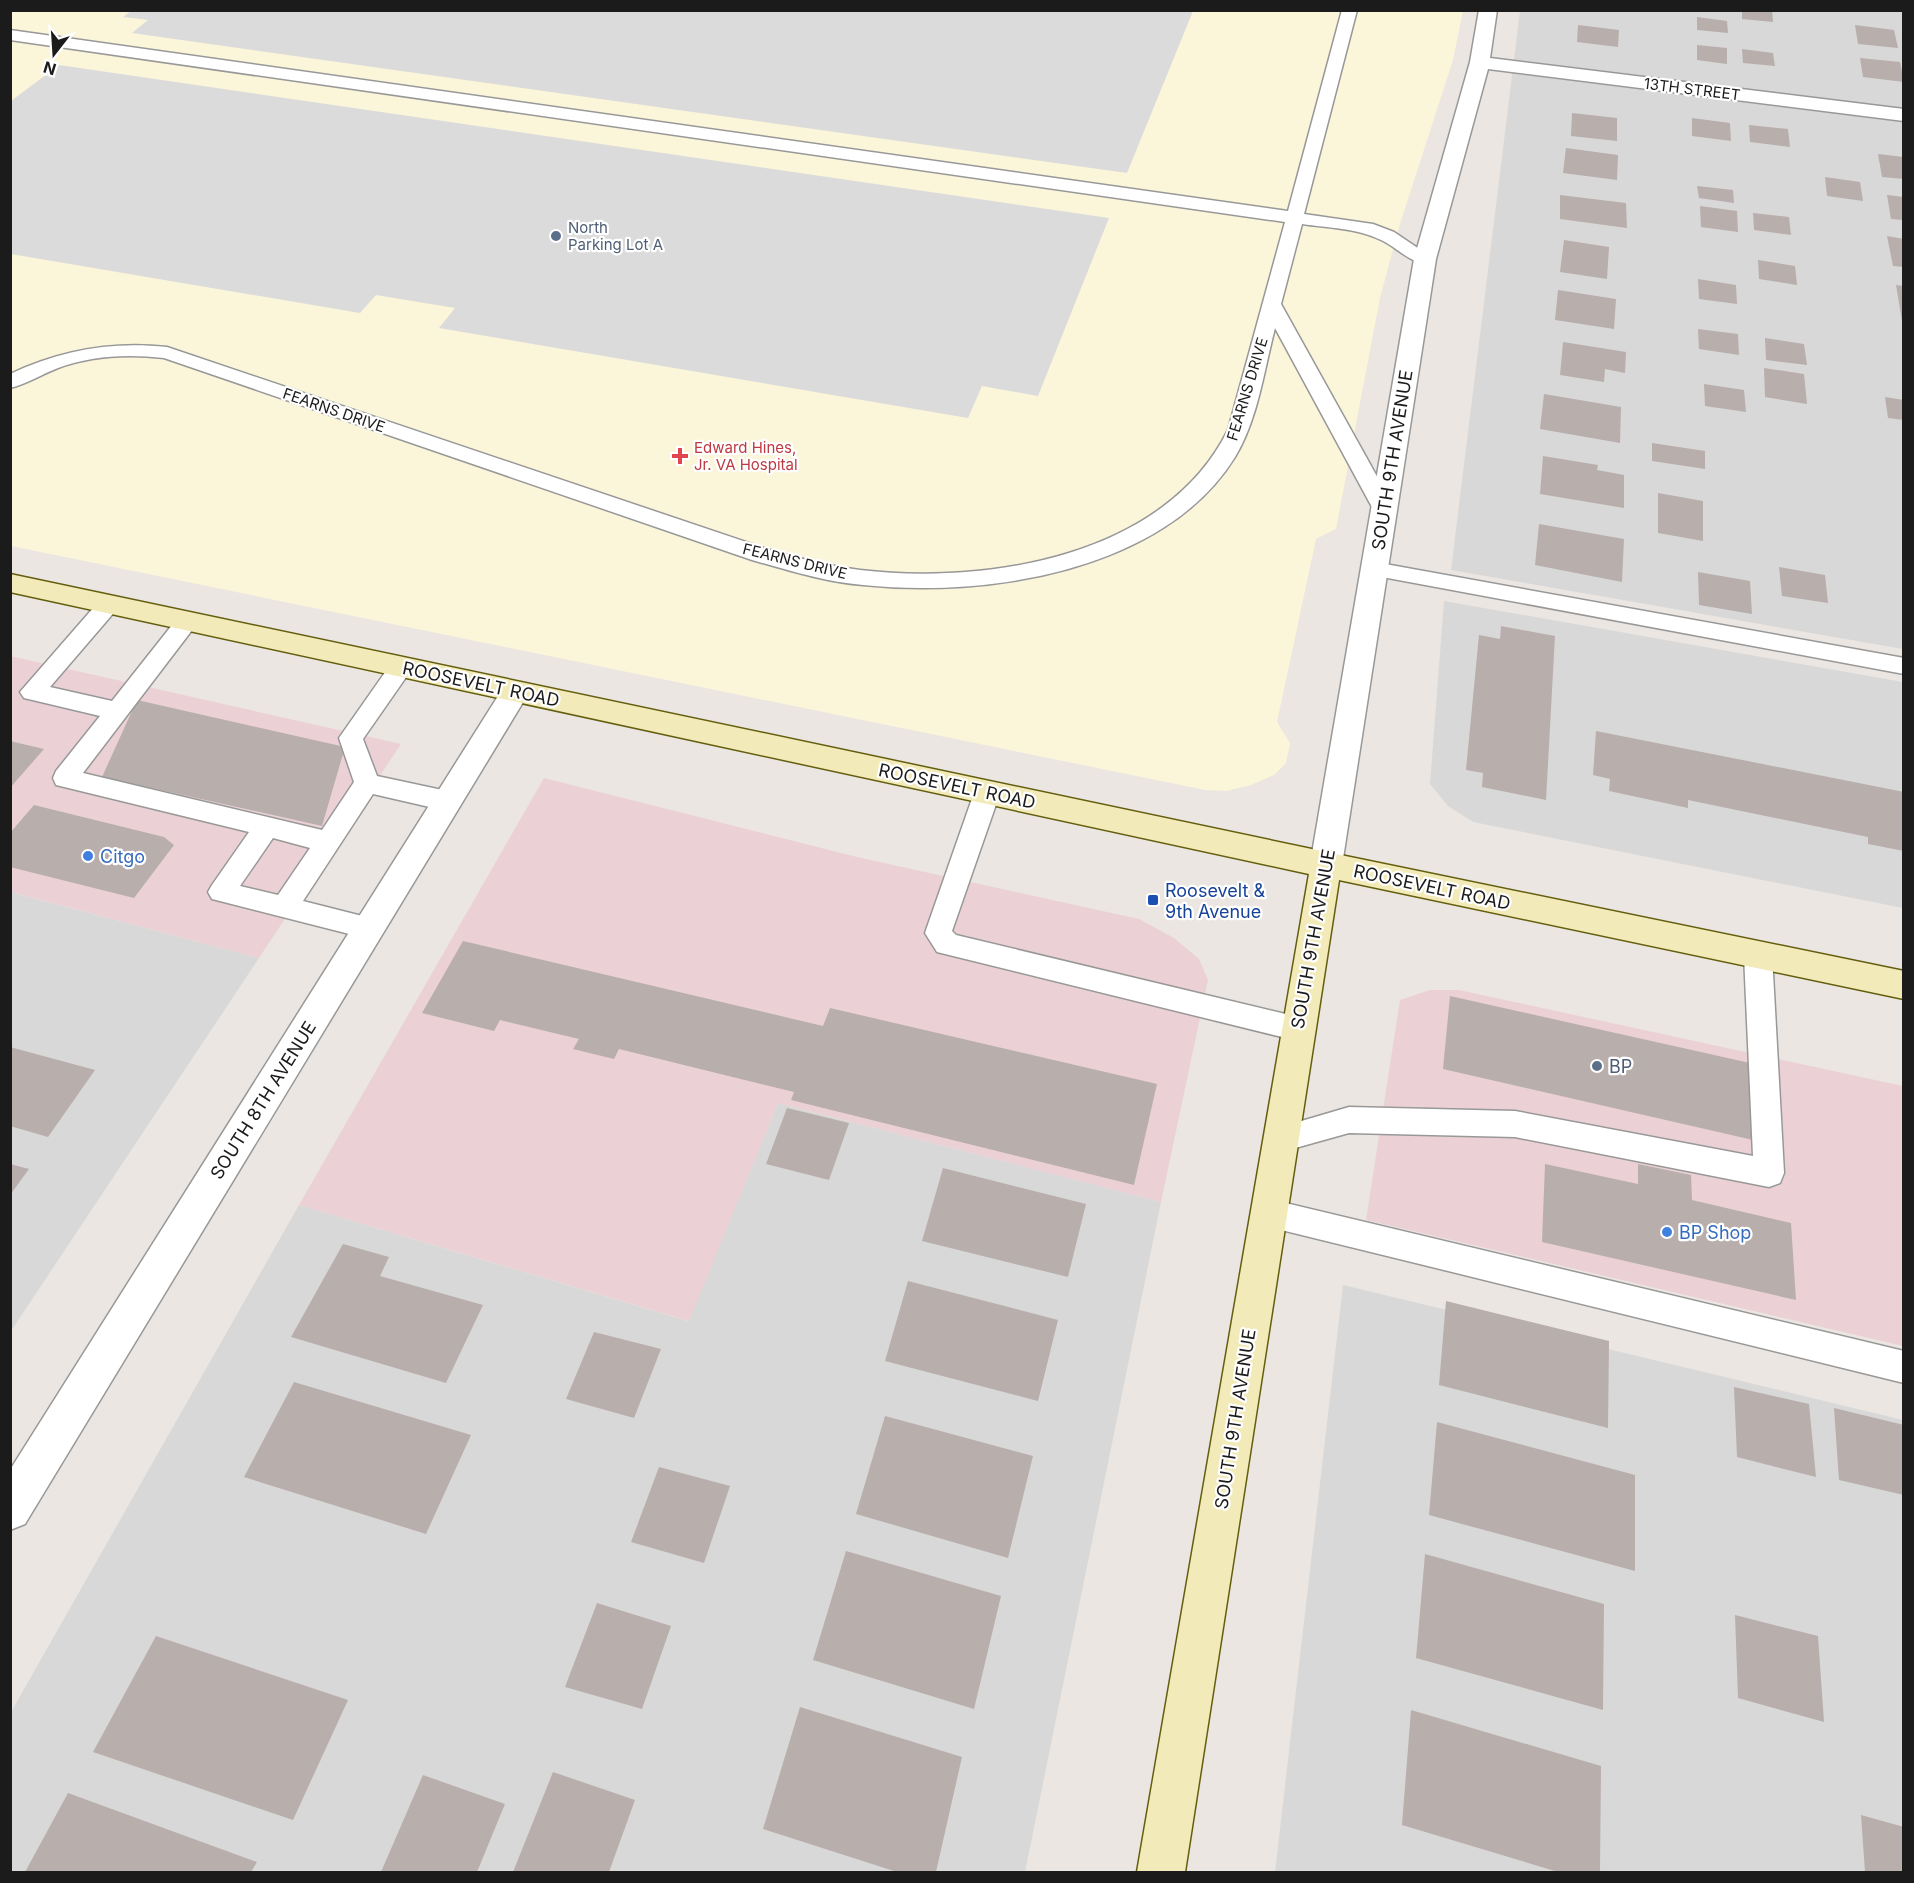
<svg xmlns="http://www.w3.org/2000/svg" width="1914" height="1883" font-family="Inter,sans-serif">
	<style>
		.residential { fill: #d9d8d8 }
		.commercial { fill: #ebd1d5 }
		.education { fill: #fbf5da }
		.parking { fill: #dbdbdb }
		.building { fill: #b8aeab }
		.lines { fill: none; stroke-linecap: round; stroke-linejoin: round }
		.lane-casing { stroke: #989898; stroke-width: 3 }
		.street-casing { stroke: #989898; stroke-width: 3 }
		.secondary-casing { stroke: #645e0f; stroke-width: 3 }
		.lane { fill: #fff; fill-rule: evenodd }
		.street { fill: #fff; fill-rule: evenodd }
		.secondary { fill: #f2eab8; fill-rule: evenodd }
		.service-dot { fill: #5c6f8a; stroke: #fff; stroke-width: 2 }
		.health-dot { fill: #e0444e; stroke: #fff; stroke-width: 2 }
		.shop-dot { fill: #3f7fe0; stroke: #fff; stroke-width: 2 }
		.transit-dot { fill: #1a4fb4; stroke: #fff; stroke-width: 2 }
		.labels { text-anchor: middle; dominant-baseline: central; stroke-width: 4.5; stroke-linejoin: round; paint-order: stroke }
		.far-street-label { font-size: 15px; fill: #1b1b1b; stroke: #fff }
		.far-service-label { font-size: 15px; fill: #4e5e75; stroke: #fff; text-anchor: start }
		.far-health-label { font-size: 15px; fill: #be3a42; stroke: #fff; text-anchor: start }
		.street-label { font-size: 18px; fill: #1b1b1b; stroke: #fff }
		.shop-label { font-size: 18px; fill: #366cbe; stroke: #fff; text-anchor: start }
		.transit-label { font-size: 18px; fill: #164399; stroke: #fff; text-anchor: start }
		.service-label { font-size: 18px; fill: #4e5e75; stroke: #fff; text-anchor: start }
	</style>
	<rect width="100%" height="100%" fill="#ebe6e1"/>
	<g class="residential">
		<path d="M1520,11H1903V649L1451,570Z"/>
		<path d="M1444,601L1903,682V908L1473,822L1448,806L1430,784Z"/>
		<path d="M10,892L259,958L11,1331H10Z"/>
		<path d="M778,1103L1161,1202L1025,1872H11V1712L299,1205L688,1321Z"/>
		<path d="M1343,1285L1903,1420V1872H1275Z"/>
	</g>
	<g class="commercial">
		<path d="M10,656L401,744L259,958L11,892Z"/>
		<path d="M544,778L857,857L1139,919L1174,938L1199,959L1208,980L1161,1202L778,1103L689,1321L299,1205Z"/>
		<path d="M1430,990H1459L1903,1086V1346L1366,1220L1400,1000Z"/>
	</g>
	<path class="education" d="M11,11H1463L1453,60L1399,227L1380,298L1336,529L1316,539L1277,722L1290,743L1286,763L1274,775L1251,785L1226,791L1205,790L11,546Z"/>
	<g class="parking">
		<path d="M131,11V10L1193,11L1127,173L132,33L148,20L123,17Z"/>
		<path d="M59,65L1109,218L1038,396L982,386L968,418L439,328L455,308L376,295L360,313L11,254V101Z"/>
	</g>
	<g class="building">
		<path d="M1742,10H1772L1773,22L1742,19Z"/>
		<path d="M1697,17L1727,21L1728,33L1697,30Z"/>
		<path d="M1578,25L1619,30L1618,47L1577,42Z"/>
		<path d="M1855,25L1894,30L1898,48L1858,44Z"/>
		<path d="M1697,45L1727,48V64L1697,60Z"/>
		<path d="M1742,49L1773,53L1775,66L1743,63Z"/>
		<path d="M1860,58L1900,62L1904,82L1863,77Z"/>
		<path d="M1572,113L1617,118V141L1571,136Z"/>
		<path d="M1692,118L1730,123L1731,141L1692,136Z"/>
		<path d="M1749,125L1788,129L1790,147L1750,142Z"/>
		<path d="M1566,148L1618,155L1617,180L1563,173Z"/>
		<path d="M1878,154L1904,157V179L1882,177Z"/>
		<path d="M1825,177L1860,182L1863,201L1827,196Z"/>
		<path d="M1697,186L1733,190L1734,203L1699,198Z"/>
		<path d="M1560,195L1626,203L1627,228L1560,219Z"/>
		<path d="M1887,195L1904,197V220L1891,219Z"/>
		<path d="M1700,206L1737,211L1738,232L1701,227Z"/>
		<path d="M1753,213L1789,217L1791,235L1754,230Z"/>
		<path d="M1887,236L1904,239V267L1893,266Z"/>
		<path d="M1564,240L1609,247L1607,279L1560,272Z"/>
		<path d="M1758,260L1795,266L1797,285L1759,279Z"/>
		<path d="M1698,279L1736,285L1737,304L1699,299Z"/>
		<path d="M1896,285L1904,286V321H1902Z"/>
		<path d="M1558,290L1616,299L1614,329L1555,320Z"/>
		<path d="M1698,329L1738,334L1739,355L1699,349Z"/>
		<path d="M1765,338L1804,344L1807,365L1766,360Z"/>
		<path d="M1563,342L1626,352L1625,373L1605,369L1604,382L1560,375Z"/>
		<path d="M1764,368L1804,374L1807,404L1765,397Z"/>
		<path d="M1704,384L1744,390L1746,412L1705,406Z"/>
		<path d="M1544,394L1621,407L1620,443L1540,429Z"/>
		<path d="M1885,397L1904,400V420L1888,418Z"/>
		<path d="M1652,443L1705,451V469L1652,461Z"/>
		<path d="M1543,456L1598,465L1597,470L1624,475V508L1540,494Z"/>
		<path d="M1658,493L1703,501V541L1658,533Z"/>
		<path d="M1539,524L1624,539L1622,582L1535,565Z"/>
		<path d="M1779,567L1825,575L1828,603L1782,596Z"/>
		<path d="M1698,572L1750,581L1752,614L1699,605Z"/>
		<path d="M1501,626L1555,636L1546,800L1482,787L1483,773L1466,770L1479,635L1500,639Z"/>
		<path d="M137,700L345,747L322,826L102,777Z"/>
		<path d="M1596,731L1904,792V851L1868,844V837L1688,800V808L1609,791L1610,779L1593,775Z"/>
		<path d="M10,741L44,749L10,788Z"/>
		<path d="M34,805L164,837L174,845L134,898L10,867V833Z"/>
		<path d="M463,941L823,1026L830,1008L1157,1084L1134,1185L791,1100L794,1092L619,1049L614,1059L573,1049L579,1039L500,1020L494,1031L422,1013Z"/>
		<path d="M1450,996L1750,1063L1753,1140L1443,1069Z"/>
		<path d="M10,1047L95,1070L48,1137L10,1126Z"/>
		<path d="M787,1108L849,1123L829,1180L766,1164Z"/>
		<path d="M10,1164L29,1169L10,1195Z"/>
		<path d="M1545,1164L1638,1184V1164L1691,1175L1692,1200L1791,1223L1796,1300L1542,1242Z"/>
		<path d="M943,1168L1086,1204L1068,1277L922,1241Z"/>
		<path d="M343,1244L389,1257L380,1276L483,1305L446,1383L291,1337Z"/>
		<path d="M908,1281L1058,1320L1038,1401L885,1361Z"/>
		<path d="M1446,1301L1609,1341L1608,1428L1439,1385Z"/>
		<path d="M594,1332L661,1349L634,1418L566,1399Z"/>
		<path d="M294,1382L471,1435L426,1534L244,1477Z"/>
		<path d="M1734,1387L1809,1404L1816,1477L1737,1457Z"/>
		<path d="M1834,1408L1904,1425V1495L1839,1480Z"/>
		<path d="M885,1416L1033,1456L1008,1558L856,1514Z"/>
		<path d="M1437,1422L1635,1475V1571L1429,1515Z"/>
		<path d="M659,1467L730,1486L704,1563L631,1542Z"/>
		<path d="M846,1551L1001,1596L974,1709L813,1660Z"/>
		<path d="M1425,1554L1604,1604L1603,1710L1416,1658Z"/>
		<path d="M597,1603L671,1626L642,1709L565,1687Z"/>
		<path d="M1735,1615L1818,1636L1824,1722L1738,1698Z"/>
		<path d="M156,1636L348,1700L293,1820L93,1752Z"/>
		<path d="M800,1707L962,1757L936,1872H897L763,1829Z"/>
		<path d="M1411,1710L1601,1766L1600,1872H1558L1402,1825Z"/>
		<path d="M553,1772L635,1800L609,1872H513Z"/>
		<path d="M423,1775L505,1804L477,1872H381Z"/>
		<path d="M68,1793L257,1862L251,1872H25Z"/>
		<path d="M1861,1815L1904,1827V1872H1865Z"/>
	</g>
	<g class="lines">
		<defs>
			<g id="lane">
				<path d="M1342,10H1357L1304,214L1373,224L1394,232L1434,259L1431,263C1414,267 1397,247 1381,240C1357,228 1328,228 1302,224L1281,304L1395,509L1392,514L1384,516L1376,514L1373,509L1275,328C1264,370 1258,419 1235,457C1164,572 985,598 863,585C825,582 788,570 752,560L164,358C128,354 93,355 58,368C42,374 27,384 10,388V374C61,350 111,341 167,347L767,549C797,558 828,566 860,570C987,585 1165,557 1228,430L1285,222L10,40V30L1288,211Z"/>
				<path d="M1374,562L1904,658V674L1366,574L1363,569L1366,564Z"/>
				<path d="M109,596L117,599L120,604L117,609L50,687L112,701L180,615L188,613L196,615L199,621L83,773L322,830L354,782L339,738L393,661L401,659L409,661L413,667L409,673L363,739L377,776L447,791L456,794L460,801L456,808L447,811L373,794L303,901L378,920L382,928L378,936L369,939L212,899L208,892L212,885L249,832L56,785L53,778L56,771L100,716L24,698L20,692L101,599ZM273,838L310,848L278,895L240,886Z"/>
				<path d="M987,783L996,786L1000,793L952,931L956,935L1298,1017L1308,1021L1312,1029L1308,1037L1298,1041L937,952L925,933L974,793L978,786Z"/>
				<path d="M1758,944L1768,947L1772,955L1784,1173L1780,1183L1769,1187L1515,1137L1349,1133L1281,1152L1271,1148L1266,1139L1271,1130L1349,1107L1515,1111L1753,1156L1744,955L1748,947Z"/>
				<path d="M1269,1199L1904,1351V1383L1269,1227L1258,1223L1254,1213L1258,1203Z"/>
			</g>
			<g id="street">
				<path d="M1479,10H1497L1490,58L1904,109V121L1488,69L1436,259L1342,865L1337,874L1326,878L1315,874L1310,865L1414,259L1470,62Z"/>
				<path d="M515,682L525,685L530,692L525,699L25,1524L10,1530V1470L505,685Z"/>
			</g>
			<path id="secondary" d="M10,574L1326,852L1904,971V999L1339,880L1185,1872H1137L1309,874L10,592Z"/>
		</defs>
		<use href="#lane" class="lane-casing"/>
		<use href="#street" class="street-casing"/>
		<use href="#secondary" class="secondary-casing"/>
		<use href="#lane" class="lane"/>
		<use href="#street" class="street"/>
		<use href="#secondary" class="secondary"/>
	</g>
	<g class="service-dot">
		<circle cx="556" cy="236" r="6"/>
		<circle cx="1597" cy="1066" r="6"/>
	</g>
	<path class="health-dot" d="M677 447h6v6h6v6h-6v6h-6v-6h-6v-6h6z"/>
	<g class="shop-dot">
		<circle cx="88" cy="856" r="6"/>
		<circle cx="1667" cy="1232" r="6"/>
	</g>
	<rect class="transit-dot" x="1147" y="894" width="12" height="12" rx="3"/>
	<g class="labels">
		<g class="far-street-label">
			<text transform="translate(1692 89) rotate(7)">13TH STREET</text>
			<text transform="translate(1247 389) rotate(-73)">FEARNS DRIVE</text>
			<text transform="translate(334 410) rotate(19)">FEARNS DRIVE</text>
			<text transform="translate(795 561) rotate(14)">FEARNS DRIVE</text>
		</g>
		<g class="far-service-label">
			<text x="568" y="227">North<tspan x="568" dy="17">Parking Lot A</tspan></text>
		</g>
		<g class="far-health-label">
			<text x="694" y="447">Edward Hines,<tspan x="694" dy="17">Jr. VA Hospital</tspan></text>
		</g>
		<g class="street-label">
			<text transform="translate(1392 460) rotate(-81)">SOUTH 9TH AVENUE</text>
			<text transform="translate(481 684) rotate(12)">ROOSEVELT ROAD</text>
			<text transform="translate(957 786) rotate(12)">ROOSEVELT ROAD</text>
			<text transform="translate(1432 887) rotate(12)">ROOSEVELT ROAD</text>
			<text transform="translate(1313 939) rotate(-80)">SOUTH 9TH AVENUE</text>
			<text transform="translate(263 1100) rotate(-58)">SOUTH 8TH AVENUE</text>
			<text transform="translate(1235 1419) rotate(-81)">SOUTH 9TH AVENUE</text>
		</g>
		<g class="shop-label">
			<text x="100" y="856">Citgo</text>
			<text x="1679" y="1232">BP Shop</text>
		</g>
		<g class="transit-label">
			<text x="1165" y="890">Roosevelt &amp;<tspan x="1165" dy="21">9th Avenue</tspan></text>
		</g>
		<g class="service-label">
			<text x="1609" y="1066">BP</text>
		</g>
	</g>
	<rect width="1914" height="1883" fill="none" stroke="#1b1b1b" stroke-width="24"/>
	<g transform="translate(54 54) rotate(197)" stroke="#ffffff" stroke-width="4.5" paint-order="stroke">
	<path d="M0-4.5L10 22L0 15L-10 22Z" fill="#1b1b1b"/>
	<text y="-9" font-size="16" font-weight="bold" text-anchor="middle" fill="#1b1b1b">N</text>
	</g>
</svg>
